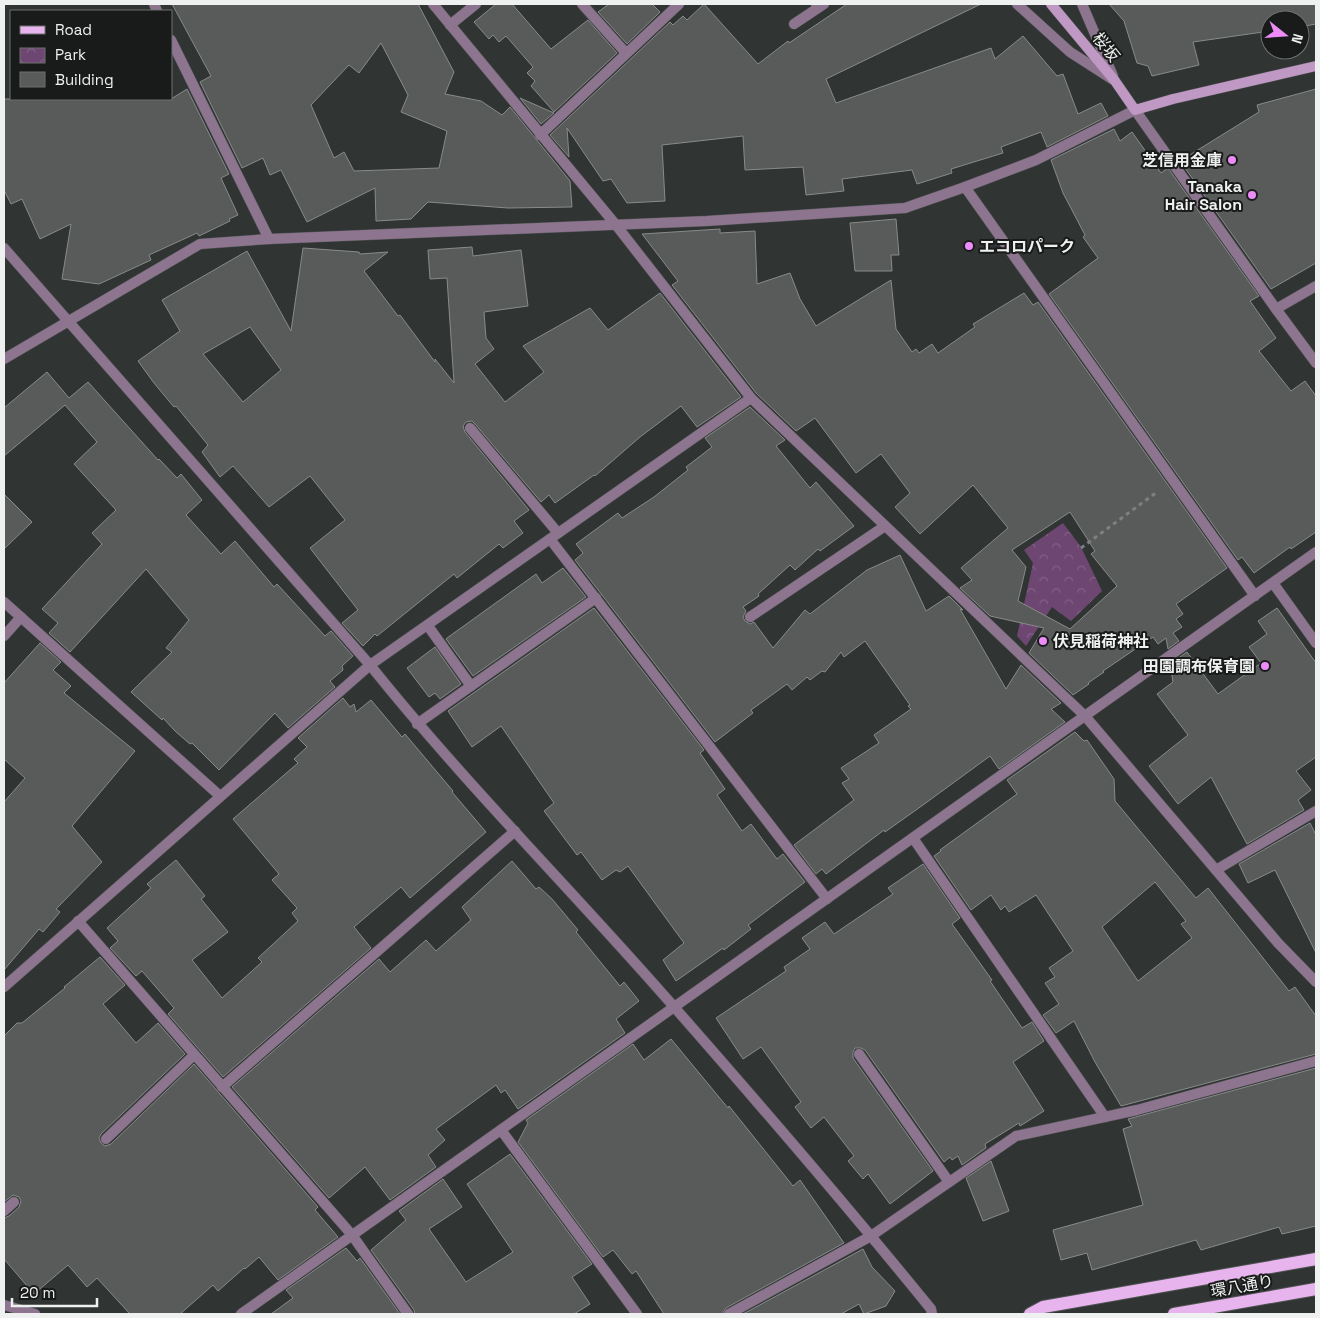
<svg xmlns="http://www.w3.org/2000/svg" width="1320" height="1318" font-family="'Space Grotesk','Noto Sans JP',sans-serif">
	<style>
		.park { fill: url(#park-crowns) }
		.building { fill: #585b5a; stroke: #878b8a; fill-rule: evenodd }
		.lines { fill: none; stroke-linecap: round; stroke-linejoin: round }
		.lane-casing { stroke: #4e5251; stroke-width: 11 }
		.street-casing { stroke: #4e5251; stroke-width: 11 }
		.secondary-casing { stroke: #4e5251; stroke-width: 11 }
		.primary-casing { stroke: #4e5251; stroke-width: 14 }
		.path { stroke: #7d8180; stroke-width: 3; stroke-dasharray: 4 4; stroke-linecap: butt }
		.lane { stroke: #8d748f; stroke-width: 10 }
		.street { stroke: #8d748f; stroke-width: 10 }
		.secondary { stroke: #c098c4; stroke-width: 10 }
		.primary { stroke: #e7b4ed; stroke-width: 12 }
		.poi-dot { fill: #ed8cf9; stroke: #191b1a; stroke-width: 2 }
		.labels { text-anchor: middle; dominant-baseline: central; stroke-width: 4; stroke-linejoin: round; paint-order: stroke }
		.street-label { font-size: 16px; fill: #eef1f0; stroke: #191b1a }
		.poi-label { font-size: 16px; font-weight: bold; fill: #eef1f0; stroke: #191b1a; text-anchor: end }
	</style>
	<defs>
		<pattern id="park-crowns" width="20" height="18" patternUnits="userSpaceOnUse" patternTransform="scale(1.25)"><rect width="20" height="18" fill="#6e4672"/><path d="M2 6a3 3 0 1 1 6 0M12 15a3 3 0 1 1 6 0" fill="none" stroke="#836186"/></pattern>
	</defs>
	<rect width="100%" height="100%" fill="#303433"/>
	<path class="park" d="M1063,523L1081,547L1102,591L1071,621L1052,607L1026,646L1017,636L1033,563L1024,550Z"/>
	<g class="building">
		<path d="M172,4H418L454,72L445,94L481,101L502,115L510,107L570,181L572,207L508,208L428,202L411,219L376,221L375,188L307,222L281,170L270,175L263,158L242,168L200,82L211,76ZM381,43L408,95L401,112L447,131L439,168L354,171L344,152L334,158L311,105L349,65L359,73Z"/>
		<path d="M496,4H512L551,49L588,20L617,53L554,112L531,86L535,81L527,73L533,67L506,36L499,42L493,35L489,39L474,22Z"/>
		<path d="M609,4H652L660,12L627,44L598,12Z"/>
		<path d="M704,4L758,64L788,41L789,43L847,4H981L826,79L836,103L991,48L995,59L1023,36L1057,76L1063,74L1078,114L1101,103L1108,116L1047,147L1041,132L1001,147L1003,153L951,169L952,173L917,184L912,170L842,179L844,191L806,195L803,167L745,170L743,136L662,145L665,201L627,203L611,179L603,181L567,128L569,157L550,135L670,22L673,25L683,16L687,20Z"/>
		<path d="M1109,4H1316V24L1300,27V20H1270V31L1193,42L1199,65L1152,76L1148,66L1137,63L1124,21Z"/>
		<path d="M187,89L229,174L221,178L238,215L229,219L230,221L199,236L197,233L149,255L151,260L99,284L62,279L71,224L40,239L22,199L11,204L4,190V99H171Z"/>
		<path d="M1316,89V263L1271,289L1180,161L1259,112L1257,105Z"/>
		<path d="M520,98L554,113L541,124Z"/>
		<path d="M1114,129L1120,141L1132,132L1161,173L1168,168L1259,296L1250,301L1276,338L1259,351L1291,391L1305,381L1316,396V532L1291,549L1290,547L1254,573L1242,557L1238,560L1049,294L1098,258L1083,237L1085,235L1063,193L1051,160Z"/>
		<path d="M896,219L899,255H891L892,271H855L850,223Z"/>
		<path d="M720,229V233L755,231L757,284L790,273L800,299L816,326L891,280L896,329L912,352L916,349L919,353L932,344L938,353L975,327L973,324L1024,293L1033,305L1038,302L1227,568L1176,604L1183,614L1176,619L1182,627L1173,633L1179,641L1168,649L1166,638L1158,644L1153,637L1103,671L1104,672L1088,683L1089,684L1073,695L1029,653L1044,628L990,616L960,588L972,580L961,568L1008,528L973,485L920,534L895,507L910,493L881,454L856,473L815,418L796,431L756,393L672,285L678,281L642,234ZM1070,512L1095,551L1091,554L1117,586L1070,629L1018,601L1026,567L1012,550Z"/>
		<path d="M472,247L473,256L521,250L528,306L484,312L486,338L494,349L475,364L505,402L544,372L523,346L590,308L608,330L660,293L741,397L697,427L681,406L640,437L595,476L594,475L555,503L549,495L541,502L475,424L472,421L466,422L463,426L465,432L529,510L514,521L523,533L503,548L499,544L457,578L454,574L377,636L375,634L363,646L342,623L358,610L310,548L345,520L310,476L269,507L233,466L220,477L202,452L208,445L176,406L174,407L154,383L138,361L180,331L162,300L247,251L291,331L303,248L359,252L360,254L388,252L364,271L398,316L400,315L435,362V359L454,383L447,278L430,279L428,250ZM250,327L281,370L243,402L203,354Z"/>
		<path d="M47,372L69,398L88,382L158,460L159,459L177,478L181,474L202,500L186,515L221,554L235,541L274,587L277,584L325,636L331,631L353,656L342,666L343,670L330,681L335,687L288,728L275,713L219,770L192,743L190,744L175,731L163,718L162,720L131,692L172,652L166,648L189,620L146,569L70,652L49,633L58,623L42,609L102,544L92,533L116,510L74,464L97,442L65,405L4,456V408Z"/>
		<path d="M750,407L785,440L776,446L810,488L816,482L854,526L820,551L818,549L795,570L790,565L758,594L759,596L743,607L746,611L743,617L745,621L750,624L754,622L773,648L805,610L810,614L867,570L900,555L926,611L949,596L963,610L960,609L1006,689L1021,665L1061,703L1051,709L1065,722L999,769L990,756L923,805L885,832L884,830L826,874L822,869L816,874L794,845L854,800L842,783L849,779L841,768L879,743L874,735L911,709L908,706L910,705L865,641L844,657L841,652L825,672L822,671L810,680L807,677L792,690L787,684L751,710L753,713L715,742L575,560L583,553L576,544L618,513L622,518L654,497L688,470L686,467L712,447L705,438Z"/>
		<path d="M4,494L32,522L4,549Z"/>
		<path d="M563,568L586,597L473,676L446,639L447,638L536,574L542,583Z"/>
		<path d="M594,608L704,750L700,753L725,789L717,795L742,831L751,824L777,859L783,854L805,882L748,925L751,929L724,950L723,948L676,981L663,960L684,943L628,866L620,872L616,870L602,880L581,852L577,855L544,811L554,803L501,726L472,747L448,711Z"/>
		<path d="M1277,608L1316,663V757L1296,771L1311,790L1298,800L1304,810L1247,844L1211,777L1178,804L1149,766L1188,735L1157,694L1173,682L1170,664L1187,652L1218,694L1261,663L1249,647L1267,634L1258,621Z"/>
		<path d="M40,643L61,662L53,670L71,686L64,693L135,751L72,826L102,862L56,909L60,912L43,932L39,929L4,970V802L25,778L4,759V683Z"/>
		<path d="M435,647L461,684L440,699L435,693L429,697L407,668Z"/>
		<path d="M343,698L350,707L354,704L356,712L371,700L402,737L405,734L453,791L452,792L486,832L410,898L401,887L354,927L371,948L223,1077L168,1014L174,1008L142,971L136,976L110,948L118,941L107,928L151,888L147,884L176,860L205,896L201,899L228,932L192,960L222,998L262,962L258,958L298,921L292,913L297,908L272,880L279,874L233,819L298,763L294,759L307,747L298,738Z"/>
		<path d="M1075,732L1084,741L1087,740L1114,779L1115,801L1160,855L1196,898L1208,888L1289,991L1295,987L1316,1016V1054L1121,1106L1095,1062L1074,1021L1056,1033L1043,1015L1059,1004L1045,983L1055,977L1049,968L1073,951L1036,895L1009,912L1005,906L1001,910L991,895L971,910L934,856L941,851L940,850L1017,794L1007,780ZM1155,882L1186,921L1181,924L1192,938L1138,981L1102,927Z"/>
		<path d="M1310,823L1316,835V953L1275,870L1248,883L1239,864Z"/>
		<path d="M512,861L536,889L539,887L552,899L578,930L576,932L620,986L624,982L639,1001L616,1019L625,1033L518,1109L505,1090L501,1093L496,1085L436,1129L445,1140L428,1155L436,1167L390,1200L365,1167L329,1198L232,1087L379,959L390,972L426,940L436,951L471,920L462,907Z"/>
		<path d="M923,864L960,918L952,924L992,980L990,981L1022,1028L1032,1022L1044,1041L1013,1062L1044,1111L1020,1126L1019,1123L985,1144L986,1148L962,1165L958,1156L952,1160L950,1157L944,1162L865,1050L861,1048H855L853,1052V1058L933,1171L890,1204L868,1174L863,1179L848,1161L854,1156L824,1117L811,1128L795,1107L801,1102L761,1047L743,1059L716,1018L786,971L784,967L810,949L802,938L825,922L834,934L893,894L888,888Z"/>
		<path d="M100,957L125,985L103,1004L136,1043L158,1023L185,1054L101,1134L99,1138L101,1143L105,1146L111,1144L194,1064L318,1207L315,1210L338,1237L278,1280L259,1257L245,1269L244,1268L218,1291L213,1285L180,1314H130L97,1278L87,1287L68,1265L34,1294L4,1259V1218L9,1216L19,1207L21,1201L19,1197L13,1195L4,1202V1036L17,1023H22L65,988L64,987Z"/>
		<path d="M671,1039L728,1108L729,1106L793,1186L800,1180L844,1243L726,1308L722,1314H664L636,1271L632,1274L613,1250L603,1257L518,1142L528,1123L526,1120L633,1044L644,1060Z"/>
		<path d="M1316,1068V1226L1282,1234L1279,1227L1201,1250L1196,1240L1092,1270L1087,1253L1061,1260L1053,1230L1143,1205L1123,1129L1132,1126L1128,1119Z"/>
		<path d="M510,1154L592,1264L572,1277L590,1304L574,1314H415L414,1310L371,1250L406,1220L399,1211L443,1179L462,1207L429,1229L466,1282L513,1252L467,1184Z"/>
		<path d="M991,1161L1009,1211L983,1221L966,1178Z"/>
		<path d="M346,1248L357,1261L360,1258L400,1314H271L293,1298L286,1290Z"/>
		<path d="M863,1249L872,1267L895,1291L886,1306L864,1314L859,1304L841,1314H743Z"/>
	</g>
	<g class="lines">
		<defs>
			<g id="lane">
				<path d="M582,4L626,53"/>
				<path d="M794,24L824,4"/>
				<path d="M540,135L679,4"/>
				<path d="M965,187L1255,596"/>
				<path d="M1276,309L1316,286"/>
				<path d="M470,428L558,533"/>
				<path d="M1273,583L1316,643"/>
				<path d="M750,617L885,526"/>
				<path d="M428,626L471,686"/>
				<path d="M4,636L21,617"/>
				<path d="M417,724L596,598"/>
				<path d="M913,838L1105,1117"/>
				<path d="M1216,870L1316,811"/>
				<path d="M106,1139L194,1055"/>
				<path d="M4,1211L14,1202"/>
			</g>
			<g id="street">
				<path d="M154,4L157,11"/>
				<path d="M433,4L616,225L751,398L1085,716L1278,943L1316,982"/>
				<path d="M816,4L819,7"/>
				<path d="M1017,4L1070,52L1112,79"/>
				<path d="M1082,4L1113,76"/>
				<path d="M450,25L476,4"/>
				<path d="M171,40L269,239"/>
				<path d="M4,248L370,665C466,785 575,893 675,1008C762,1107 848,1207 931,1309L932,1314"/>
				<path d="M4,359L200,244L269,239L707,221L905,208L965,187L1036,160L1135,110L1276,309L1316,363"/>
				<path d="M550,539L827,899"/>
				<path d="M4,602L220,796"/>
				<path d="M78,921L352,1235L408,1314"/>
				<path d="M4,987L370,665L751,398"/>
				<path d="M859,1054L949,1182"/>
				<path d="M222,1087L515,831"/>
				<path d="M501,1130L637,1314"/>
				<path d="M4,1305L35,1314"/>
				<path d="M241,1314L1316,552"/>
				<path d="M729,1314L871,1236L1016,1136L1137,1110L1316,1061"/>
			</g>
			<path id="secondary" d="M1051,4L1115,81L1135,110L1173,99L1316,66"/>
			<g id="primary">
				<path d="M1030,1314L1043,1307L1316,1259"/>
				<path d="M1174,1314L1316,1289"/>
			</g>
		</defs>
		<use href="#lane" class="lane-casing"/>
		<use href="#street" class="street-casing"/>
		<use href="#secondary" class="secondary-casing"/>
		<use href="#primary" class="primary-casing"/>
		<path class="path" d="M1081,548L1157,492"/>
		<use href="#lane" class="lane"/>
		<use href="#street" class="street"/>
		<use href="#secondary" class="secondary"/>
		<use href="#primary" class="primary"/>
	</g>
	<g class="poi-dot">
		<circle cx="1232" cy="160" r="5"/>
		<circle cx="1252" cy="195" r="5"/>
		<circle cx="969" cy="246" r="5"/>
		<circle cx="1043" cy="641" r="5"/>
		<circle cx="1265" cy="666" r="5"/>
	</g>
	<g class="labels">
		<g class="street-label">
			<text transform="translate(1106 47) rotate(51)">桜坂</text>
			<text transform="translate(1242 1286) rotate(-10)">環八通り</text>
		</g>
		<g class="poi-label">
			<text x="1222" y="160">芝信用金庫</text>
			<text x="1242" y="186">Tanaka<tspan x="1242" dy="18">Hair Salon</tspan></text>
			<text x="979" y="246" text-anchor="start">エコロパーク</text>
			<text x="1053" y="641" text-anchor="start">伏見稲荷神社</text>
			<text x="1255" y="666">田園調布保育園</text>
		</g>
	</g>
	<rect width="1320" height="1318" fill="none" stroke="#eef1f0" stroke-width="10"/>
	<rect x="10" y="10" width="162" height="90" fill="#191b1a" stroke="#6e7170"/>
	<rect x="20" y="26" width="25" height="8" fill="#e7b4ed" stroke="#6e7170"/>
	<text x="55" y="35" font-size="15" fill="#eef1f0">Road</text>
	<rect x="20" y="48" width="25" height="15" fill="url(#park-crowns)" stroke="#6e7170"/>
	<text x="55" y="60" font-size="15" fill="#eef1f0">Park</text>
	<rect x="20" y="72" width="25" height="15" fill="#585b5a" stroke="#6e7170"/>
	<text x="55" y="85" font-size="15" fill="#eef1f0">Building</text>
	<g transform="translate(1285 35) rotate(107)"><circle r="24" fill="#191b1a" stroke="#6e7170"/>
	<path d="M0-4L9 19L0 12L-9 19Z" fill="#ed8cf9"/>
	<text y="-8" font-size="14" font-weight="bold" text-anchor="middle" fill="#eef1f0">N</text>
	</g>
	<path d="M12 1298v8h85v-8" fill="none" stroke="#eef1f0" stroke-width="2.5"/>
	<text x="20" y="1298" font-size="15" fill="#eef1f0" stroke="#191b1a" stroke-width="4" paint-order="stroke">20 m</text>
</svg>
